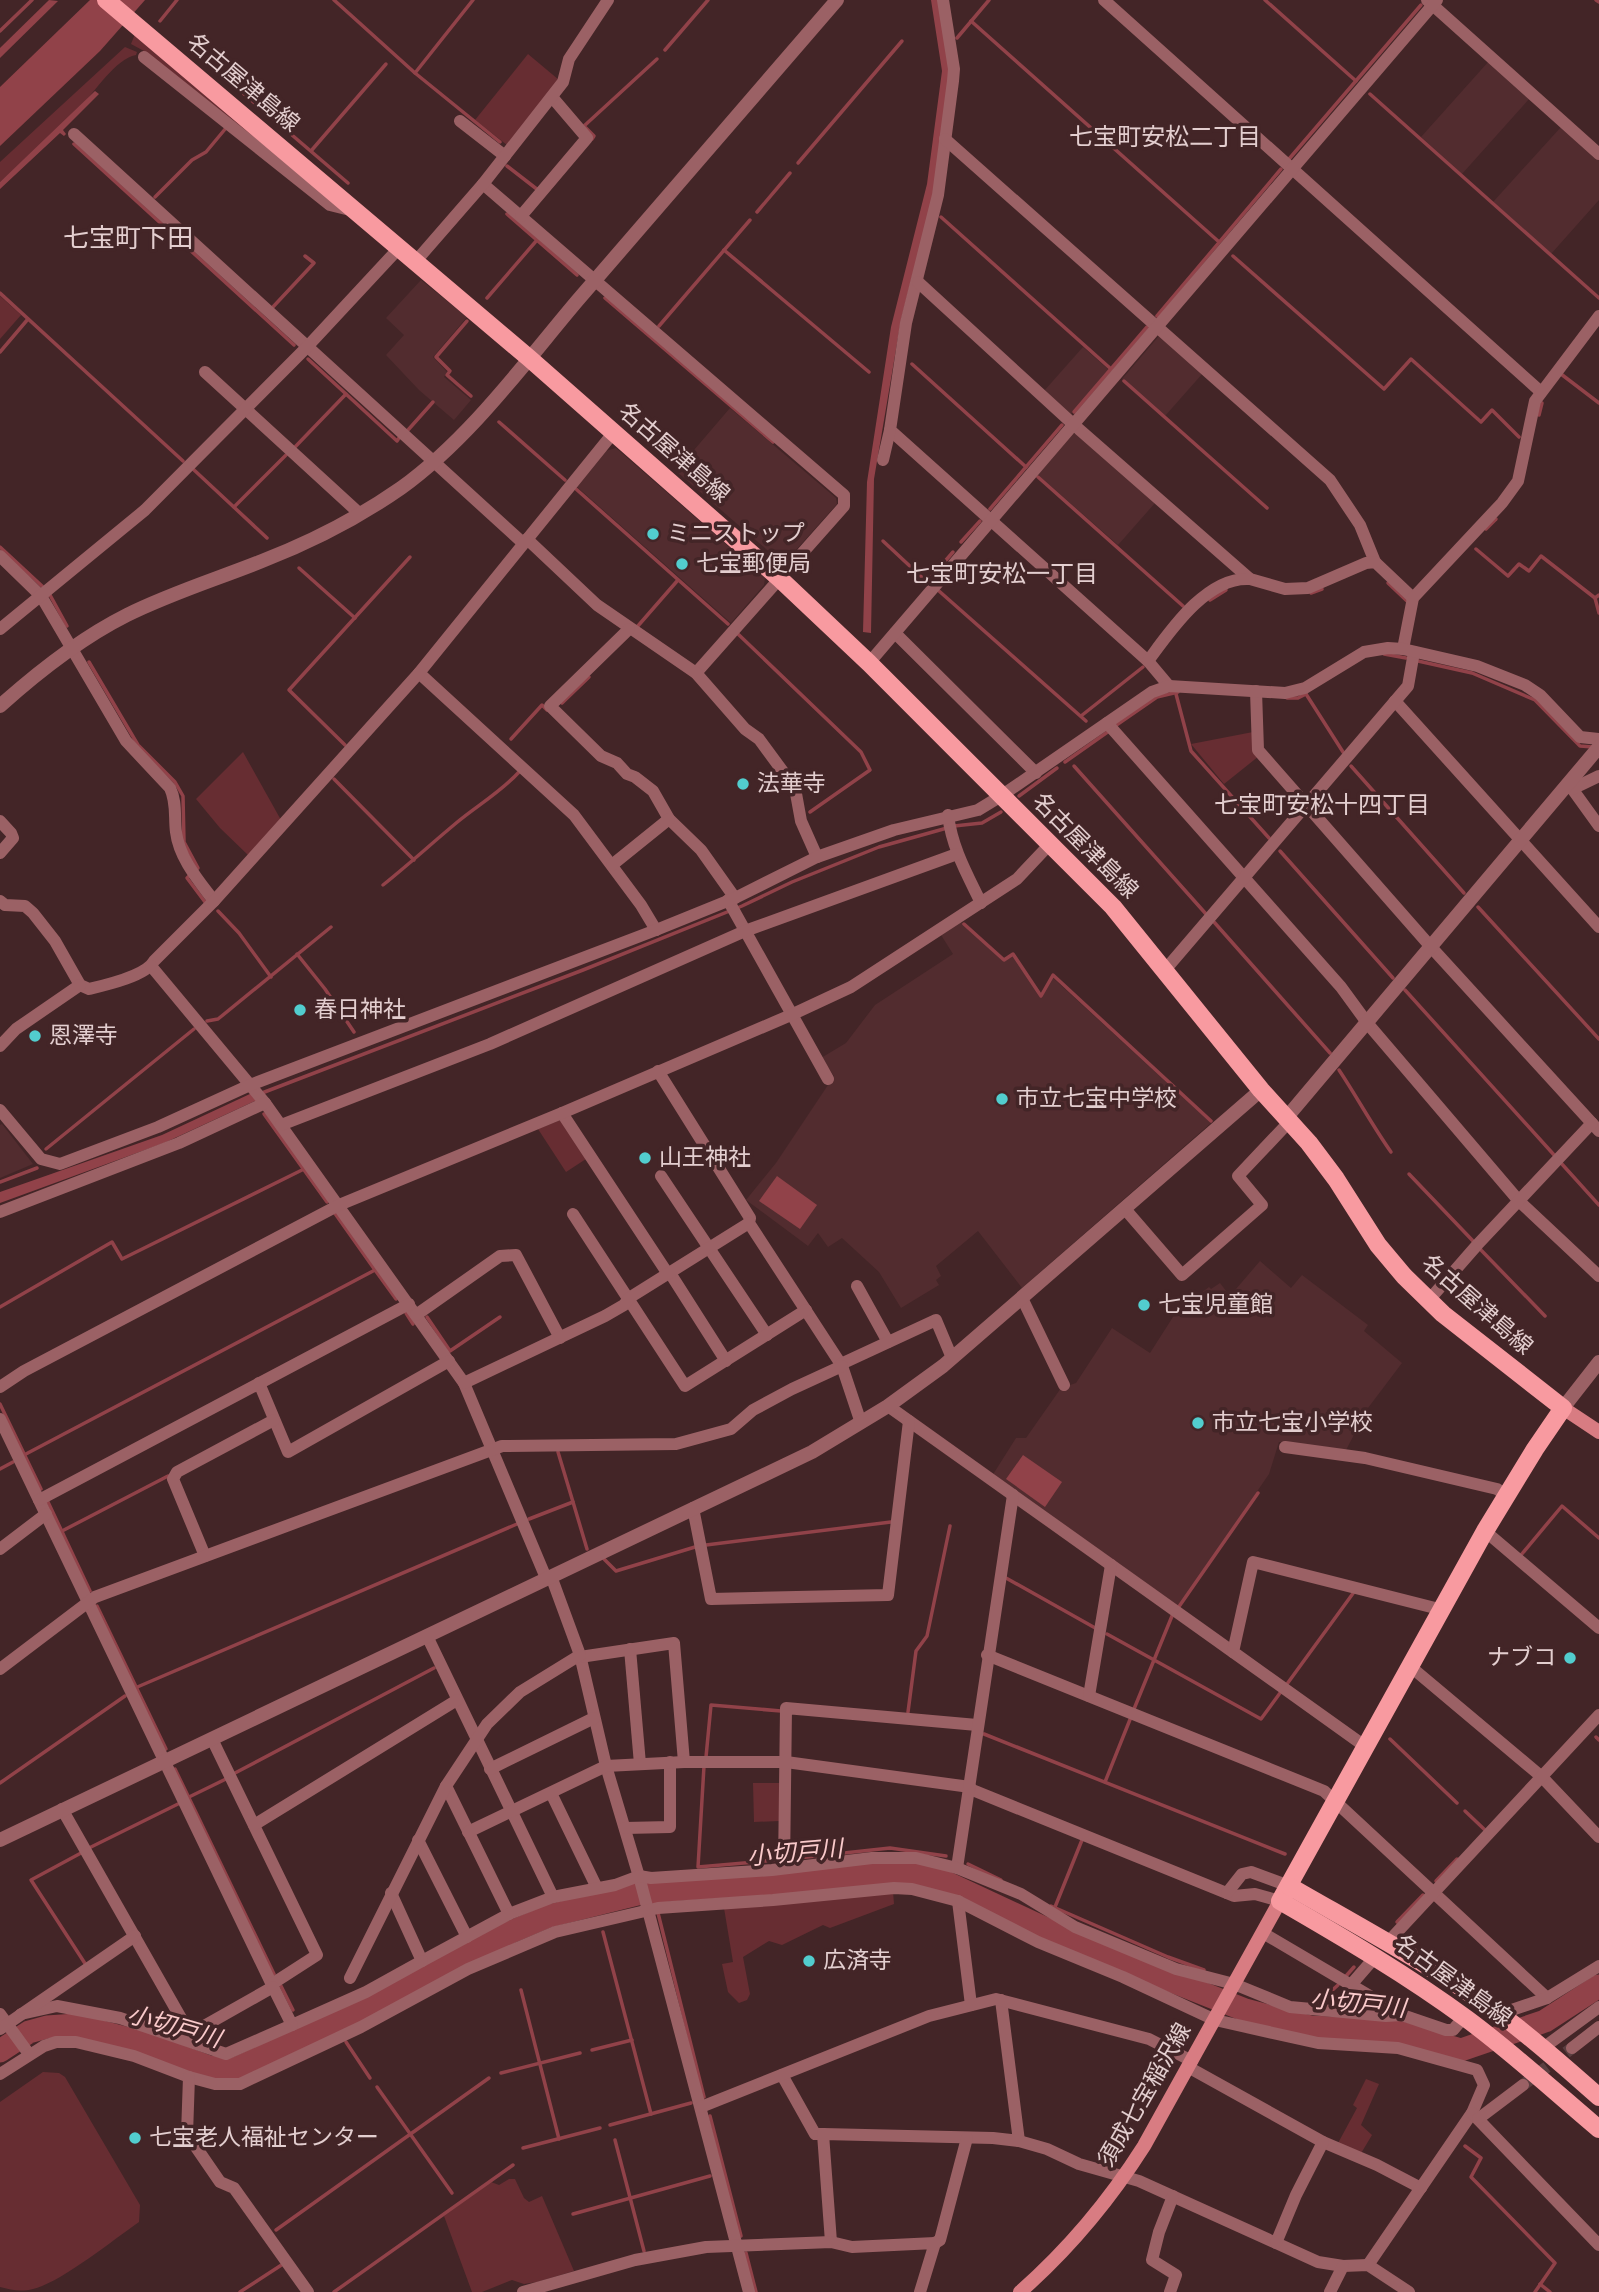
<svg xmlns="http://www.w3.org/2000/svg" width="1599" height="2292" font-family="'Sofia Sans Condensed','Noto Sans JP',sans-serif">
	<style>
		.built { fill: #522c2f }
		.green { fill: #672d32 }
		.water { fill: #914249 }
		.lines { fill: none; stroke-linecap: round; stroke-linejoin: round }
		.stream { stroke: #914249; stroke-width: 3.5 }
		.river { stroke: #914249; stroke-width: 23 }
		.minor-tunnel { stroke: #5b3e40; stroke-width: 12; stroke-dasharray: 12 6; stroke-linecap: butt }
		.minor { stroke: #9b6165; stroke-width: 12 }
		.tertiary { stroke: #9b6165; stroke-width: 14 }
		.secondary { stroke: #d87c82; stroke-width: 14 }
		.primary { stroke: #f89aa0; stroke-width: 18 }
		.poi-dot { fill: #52cdce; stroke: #432527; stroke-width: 2.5 }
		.labels { text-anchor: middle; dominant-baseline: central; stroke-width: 7; stroke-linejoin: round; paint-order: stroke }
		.street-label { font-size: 23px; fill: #e3cecf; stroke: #432527 }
		.poi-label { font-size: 23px; fill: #e3cecf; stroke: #432527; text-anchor: start }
		.neighbourhood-label { font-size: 24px; fill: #e3cecf; stroke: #432527 }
		.water-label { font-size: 24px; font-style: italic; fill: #facacb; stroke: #432527 }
		.quarter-label { font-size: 26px; fill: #e3cecf; stroke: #432527 }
	</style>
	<rect width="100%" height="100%" fill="#432527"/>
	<g class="built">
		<path d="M1489,61L1530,98L1462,174L1421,137Z"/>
		<path d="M1561,127L1599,160V200L1551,254L1493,202Z"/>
		<path d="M421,280L467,317L433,357L447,372L444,377L471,400L454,420L419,390L386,355L404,335L386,318Z"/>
		<path d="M1159,336L1203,373L1165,416L1122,379Z"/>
		<path d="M1083,347L1109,370L1071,414L1044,391Z"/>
		<path d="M730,408L836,498L837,504L787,560L781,562L676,471Z"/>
		<path d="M1071,434H1078L1155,503L1118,545L1037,474Z"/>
		<path d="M616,448L765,578L764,585L731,623L576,486L605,451Z"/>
		<path d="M961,922L1003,961L1013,955L1041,997L1053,978L1211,1123L1022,1288L978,1231L936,1266L941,1276L936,1280L939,1285L901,1308L879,1272L842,1238L828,1247L818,1233L808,1246L746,1200L776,1163L834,1076L821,1058L846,1043L875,1005L953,954L941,935Z"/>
		<path d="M2,1124L33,1164L0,1178V1125Z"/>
		<path d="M1260,1261L1291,1288L1302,1275L1368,1325L1364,1331L1402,1363L1368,1408L1345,1452L1279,1442L1269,1474L1178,1607L992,1476L1016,1438H1026L1061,1388L1076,1383L1112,1328L1150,1353L1180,1306L1186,1301L1188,1303L1209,1287L1211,1289L1220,1283L1230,1296Z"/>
	</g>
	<g class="green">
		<path d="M135,34L324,194L144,51L131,44Z"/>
		<path d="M125,47L137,52L136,55C115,59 95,92 81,106C54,132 27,157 0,182V162Z"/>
		<path d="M528,54L559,80L507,145L475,120Z"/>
		<path d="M0,296L21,315L0,339Z"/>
		<path d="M1253,732L1259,756L1224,784L1191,744Z"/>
		<path d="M243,752L281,820L248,855L220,828L196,799Z"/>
		<path d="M563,1119L589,1157L566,1172L538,1129Z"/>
		<path d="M753,1783H781L780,1821L754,1822Z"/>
		<path d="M893,1891L894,1904L830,1928L823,1925L782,1945L769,1941L743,1957L750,1994L747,2000L739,2003L728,1992L722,1964L733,1962L724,1908Z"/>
		<path d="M43,2072L59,2073L65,2077L140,2205L139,2222C113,2240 60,2283 33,2289C21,2292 11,2290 0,2287V2102Z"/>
		<path d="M1366,2079L1379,2084L1361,2125L1372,2135L1360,2155L1337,2145L1357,2108L1353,2105Z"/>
		<path d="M509,2179H515L524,2198L529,2202L542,2196L574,2271L537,2282L524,2284L512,2280L482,2292H472L444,2216L491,2182L499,2185Z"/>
	</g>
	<g class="water">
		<path d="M49,0L58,1L0,58V48Z"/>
		<path d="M90,0H145L100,51L0,146V87Z"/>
		<path d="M931,0H938L950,71L934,191L901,320L874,479L871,633L863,632L867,482L891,327L927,184L942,71Z"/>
		<path d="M95,91L99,94L63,130L66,134L64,136L60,133L0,189V182Z"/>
		<path d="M252,1093L257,1100L164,1143L0,1203V1192L162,1135Z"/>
		<path d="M777,1176L817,1205L800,1229L759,1201Z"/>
		<path d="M1023,1455L1062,1482L1045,1507L1006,1479Z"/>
	</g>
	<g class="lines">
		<g class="stream">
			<path d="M334,0L415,73L500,142"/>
			<path d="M1265,0L1356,81"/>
			<path d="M1596,0L1599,2"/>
			<path d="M160,21L177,0"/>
			<path d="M971,21L1218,241"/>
			<path d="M0,31L32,0"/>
			<path d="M957,38L989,0"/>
			<path d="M665,50L708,0"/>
			<path d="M415,73L473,0"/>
			<path d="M244,94L348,183"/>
			<path d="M1370,94L1599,298"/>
			<path d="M592,139L594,136L584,126L657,59"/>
			<path d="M74,144L294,345"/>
			<path d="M311,151L386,64"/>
			<path d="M1289,159L1421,5"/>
			<path d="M798,163L902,41"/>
			<path d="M507,166L538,190"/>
			<path d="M155,197L192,160L206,152L226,128"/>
			<path d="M757,212L790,173"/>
			<path d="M507,214L577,275"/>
			<path d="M941,217L1111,369"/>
			<path d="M724,250L869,372"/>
			<path d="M1233,256L1384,389L1411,359L1481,422L1492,410L1519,437"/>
			<path d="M0,293L183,461"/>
			<path d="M487,298L537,240"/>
			<path d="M605,298L773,442"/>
			<path d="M272,308L314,263L305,256"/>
			<path d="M1157,316L1281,169"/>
			<path d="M467,321L436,357L450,371L447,375L471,396"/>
			<path d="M659,326L750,220"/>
			<path d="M0,352L28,319"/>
			<path d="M308,359L397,441L399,438"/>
			<path d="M912,364L1026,467"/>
			<path d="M1561,374L1599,403"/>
			<path d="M1124,381L1267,508"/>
			<path d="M1074,412L1147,327"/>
			<path d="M1539,415L1542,403"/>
			<path d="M499,422L565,480"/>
			<path d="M408,430L433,402"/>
			<path d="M295,447L346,394"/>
			<path d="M193,469L267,538"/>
			<path d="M1038,477L1183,606"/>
			<path d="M576,489L728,624"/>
			<path d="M234,507L286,455"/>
			<path d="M990,509L1062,425"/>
			<path d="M1486,529L1496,519"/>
			<path d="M883,541L928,583"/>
			<path d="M961,542L980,521"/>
			<path d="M0,547L42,586"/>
			<path d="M1476,549L1508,576L1519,564L1529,571L1541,556L1595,598L1599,595"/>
			<path d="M299,568L355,618"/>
			<path d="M927,582L953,552"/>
			<path d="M1388,583L1407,601"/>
			<path d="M939,591L1086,721"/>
			<path d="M1311,593L1322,589"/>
			<path d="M50,595L67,626"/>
			<path d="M1595,598L1599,613"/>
			<path d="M1210,600L1226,590"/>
			<path d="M637,627L678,580"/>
			<path d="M738,634L861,752L870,770L810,812"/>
			<path d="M1384,654L1406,658"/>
			<path d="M1418,661L1472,673L1535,700L1580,746L1593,747"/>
			<path d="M89,662L138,745L175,782L183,796L184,842L198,868L196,870"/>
			<path d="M1176,694L1191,751L1269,838"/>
			<path d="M1306,694L1343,752"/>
			<path d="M1287,698H1298L1306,694"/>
			<path d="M562,703L589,677"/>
			<path d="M1081,716L1143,667"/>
			<path d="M1115,726L1157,697L1178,692"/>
			<path d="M511,739L542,705L547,710"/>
			<path d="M345,745L289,690L410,557"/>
			<path d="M1065,762L1109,731"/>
			<path d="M1074,766L1206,914"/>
			<path d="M1351,766L1464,893"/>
			<path d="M334,779L414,860"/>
			<path d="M1019,796L1057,768"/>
			<path d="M954,826L982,823L1001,812"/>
			<path d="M1280,851L1393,978"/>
			<path d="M189,876L187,878L205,902"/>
			<path d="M383,885C408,865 431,844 455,824C476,806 500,793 519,772"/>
			<path d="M1478,907L1599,1039"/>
			<path d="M218,911L239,933L271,977"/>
			<path d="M1214,922L1330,1053"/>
			<path d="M964,924L1004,960L1013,954L1041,996L1053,975L1211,1121"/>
			<path d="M297,954L325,989L354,1032"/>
			<path d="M1405,990L1555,1156"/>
			<path d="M207,1021L218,1019L331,927"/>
			<path d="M1339,1070C1357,1097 1372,1125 1391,1152"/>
			<path d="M262,1093L583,970L742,906L792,882L879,847L947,828"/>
			<path d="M264,1114L327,1202"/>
			<path d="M46,1149L194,1029"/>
			<path d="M1561,1163L1599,1205"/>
			<path d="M1409,1174L1473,1241"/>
			<path d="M0,1182L37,1168"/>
			<path d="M334,1212L375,1270"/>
			<path d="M1480,1249L1545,1316"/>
			<path d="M0,1307L112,1242L122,1259L304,1169"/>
			<path d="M406,1313L413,1324"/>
			<path d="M427,1317L450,1351L500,1317"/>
			<path d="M0,1404L41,1489"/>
			<path d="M558,1452L573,1502"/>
			<path d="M24,1455L375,1270L396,1299"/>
			<path d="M0,1469L13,1462"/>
			<path d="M48,1502L90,1591"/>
			<path d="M529,1519L573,1502L587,1549"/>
			<path d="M62,1531L168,1476"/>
			<path d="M706,1545L891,1522"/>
			<path d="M1521,1555L1562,1506L1599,1538"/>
			<path d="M604,1559L616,1571L695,1547"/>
			<path d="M1006,1578L1097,1629"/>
			<path d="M97,1606L166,1749"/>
			<path d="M1178,1608L1258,1493"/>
			<path d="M1107,1634L1261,1719L1280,1693"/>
			<path d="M1287,1684L1354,1592"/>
			<path d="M135,1688L517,1524"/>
			<path d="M1134,1709L1172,1616"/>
			<path d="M908,1712L916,1651L927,1636L950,1526"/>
			<path d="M984,1734L1285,1854"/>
			<path d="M1596,1737L1599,1740"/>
			<path d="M1390,1739L1457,1803"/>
			<path d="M706,1757L711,1705L781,1711"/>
			<path d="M704,1766L698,1867L777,1860"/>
			<path d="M175,1769L274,1974"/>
			<path d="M235,1773L434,1668"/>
			<path d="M1105,1782L1131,1717"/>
			<path d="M0,1783L125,1696"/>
			<path d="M189,1797L226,1779"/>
			<path d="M1465,1811L1485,1830"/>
			<path d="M89,1848L178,1804"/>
			<path d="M81,1853L31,1880L86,1965"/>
			<path d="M789,1859L890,1848L946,1856"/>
			<path d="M968,1864L1001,1880"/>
			<path d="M1436,1881L1457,1859"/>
			<path d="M700,1882L702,1888"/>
			<path d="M1051,1906L1168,1957L1204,1970"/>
			<path d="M1055,1907L1082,1840"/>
			<path d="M658,1913L704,2097"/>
			<path d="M1397,1922L1423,1895"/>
			<path d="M1044,1928L1047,1920"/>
			<path d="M603,1932L651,2114"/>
			<path d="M1346,1976L1354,1967"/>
			<path d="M281,1986L293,2010"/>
			<path d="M521,1990L559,2139"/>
			<path d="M1316,2005L1338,1985"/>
			<path d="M1310,2027L1315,2018"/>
			<path d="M346,2042L370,2078"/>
			<path d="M592,2050L632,2040"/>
			<path d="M501,2073L580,2053"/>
			<path d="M377,2087L452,2193"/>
			<path d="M710,2116L741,2236"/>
			<path d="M610,2125L691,2103"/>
			<path d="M615,2140L644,2251"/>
			<path d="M1465,2146L1481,2158L1471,2177L1555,2263L1535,2292"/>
			<path d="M523,2148L600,2128"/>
			<path d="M573,2214L710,2176"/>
			<path d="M276,2230L489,2078"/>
			<path d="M746,2253L756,2292"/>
			<path d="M1540,2284L1550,2292"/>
			<path d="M240,2292L283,2264"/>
			<path d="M334,2292L513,2165"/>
		</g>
		<path class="river" d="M0,2051L29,2032L47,2027L76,2025L148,2044L209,2067L235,2069L371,2005L511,1932L549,1916L637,1894L670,1890L794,1882L889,1872L919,1874L943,1881L1076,1943L1245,2010L1310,2027L1395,2031L1461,2050L1545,2021L1599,1986"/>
		<path class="minor-tunnel" d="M1523,2085L1572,2048"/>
		<g class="minor">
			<path d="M943,0L954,69L953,81L938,195L906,323L890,430L1148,661L1169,686"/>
			<path d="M1104,0L1541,392"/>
			<path d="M1427,0L1599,154"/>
			<path d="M144,57L330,205L350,210"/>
			<path d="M460,121L505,156"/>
			<path d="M74,134L523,543"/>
			<path d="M945,139L1330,480L1360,525L1375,562"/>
			<path d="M483,184L844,495V506L696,673"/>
			<path d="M521,216L587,138L552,97"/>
			<path d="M416,261L483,184L563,82L569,59L608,0"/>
			<path d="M918,282L1073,424L1250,579L1285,589L1308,588L1366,563L1375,562L1413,598"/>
			<path d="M205,372L360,514"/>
			<path d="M883,460L890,430"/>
			<path d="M527,539L597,605L696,673L745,729L759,739L795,788L801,821L817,857"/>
			<path d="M0,556L41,596L126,741L170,788C177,802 174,817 176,832C179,858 199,881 214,901"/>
			<path d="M0,629L145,510L307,347L400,247"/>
			<path d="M629,629L550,706L601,756L617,763L627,774L635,777L653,791L669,819L701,850L735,898"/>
			<path d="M895,633L1036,773"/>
			<path d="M1403,649L1413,598L1502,503L1518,481L1535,401L1599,316"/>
			<path d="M1148,661C1170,631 1207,576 1250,579"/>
			<path d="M869,663L1437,0"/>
			<path d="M419,673L574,815L641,905L656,930"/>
			<path d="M1256,691L1258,750L1431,947L1599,1131"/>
			<path d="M1395,701L1599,927"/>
			<path d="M1107,723L1341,987L1368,1024L1519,1201L1599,1276"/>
			<path d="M1568,783L1599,826"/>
			<path d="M1572,789L1599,776"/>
			<path d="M948,815C952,848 967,874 981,903"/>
			<path d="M0,821L11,833L13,838L0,853"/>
			<path d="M612,865L669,819"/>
			<path d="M728,900L828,1079"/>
			<path d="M0,901L5,905L25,906L33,913L55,941L80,985L89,989C106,985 146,976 154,961L214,901L419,673L614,432"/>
			<path d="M151,966L265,1103L464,1383L546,1578"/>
			<path d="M1165,970L1408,686L1414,652"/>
			<path d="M0,1046L16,1029L80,985"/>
			<path d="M658,1071L750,1218L749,1223L842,1366L861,1423"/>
			<path d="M0,1110L41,1159L60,1164L158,1127L250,1085L656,930L735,898L817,857L894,830L978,810L1001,796L1152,692L1169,686L1285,693L1305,688L1364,652L1388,648L1403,649L1477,666L1525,685L1540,695L1580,737L1599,739"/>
			<path d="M562,1113L668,1274"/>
			<path d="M281,1125L490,1044L745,931L957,854"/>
			<path d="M661,1176L767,1335"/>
			<path d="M1125,1209L1182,1275L1262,1205L1238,1176L1290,1121"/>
			<path d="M0,1212L179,1143L265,1103"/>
			<path d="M573,1214L685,1386L806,1310"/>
			<path d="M670,1273L726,1361"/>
			<path d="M857,1286L888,1342"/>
			<path d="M1022,1298L1064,1385"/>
			<path d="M1429,1300L1478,1244L1592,1123"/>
			<path d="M416,1315L500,1256L516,1255L560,1338"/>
			<path d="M841,1364L936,1320L952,1358"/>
			<path d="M259,1383L288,1452L449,1361"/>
			<path d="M464,1383L605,1316L624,1305L629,1298L749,1223"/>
			<path d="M0,1387L24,1371L339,1205L562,1113L791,1015L851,987L1017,879L1049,845"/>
			<path d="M888,1406L1233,1652"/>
			<path d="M0,1419L273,1987L190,2034L62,1809"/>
			<path d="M1285,1447L1365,1458L1497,1489L1507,1496"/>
			<path d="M39,1500L409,1304"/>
			<path d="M693,1508L711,1599L888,1595L909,1421"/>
			<path d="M1485,1531L1599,1628"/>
			<path d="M0,1549L46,1514"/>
			<path d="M205,1556L173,1479L177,1472L274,1420"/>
			<path d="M551,1576L580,1655L606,1766L640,1880L749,2292"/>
			<path d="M427,1636L553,1897"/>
			<path d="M630,1649L640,1764"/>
			<path d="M987,1655L1324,1791L1547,1998"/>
			<path d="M580,1657L674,1643L684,1762"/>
			<path d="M1411,1667L1542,1777L1599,1837"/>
			<path d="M0,1669L95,1597L502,1446L676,1444L731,1429L753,1410L792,1389L842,1366"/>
			<path d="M1089,1696L1111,1565"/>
			<path d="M212,1739L317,1955L272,1984"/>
			<path d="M1366,1747L1233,1652L1253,1562L1443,1610"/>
			<path d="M490,1769L594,1718"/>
			<path d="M446,1786L509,1914"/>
			<path d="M970,1789L1234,1896L1255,1894L1280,1901"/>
			<path d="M551,1793L597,1888"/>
			<path d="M254,1825L457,1700"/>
			<path d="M625,1828L670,1827V1762"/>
			<path d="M468,1832L606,1766L684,1762H786L970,1787"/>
			<path d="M418,1840L467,1937"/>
			<path d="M784,1868L786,1708L977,1725"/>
			<path d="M957,1868L1013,1495"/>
			<path d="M391,1893L422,1961L509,1914L553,1897L615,1885L639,1876L651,1878L772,1870L872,1858H916L957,1868L1021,1894L1075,1927L1176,1969L1234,1984L1290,2007L1386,2016L1402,2015"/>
			<path d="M1227,1893L1242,1874L1251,1872L1289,1886"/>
			<path d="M958,1901L971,2005"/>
			<path d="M1263,1933L1402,2015L1446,2030H1453L1464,2017"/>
			<path d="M1387,1943L1599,1715"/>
			<path d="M350,1978L446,1786L487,1724L520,1692L580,1655"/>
			<path d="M1350,1986L1376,1956"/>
			<path d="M273,1987L292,2025L366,1992L422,1961"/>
			<path d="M1001,2000L1019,2141"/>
			<path d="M0,2014L29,2054"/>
			<path d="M21,2014L57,2006L120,2018L226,2054L292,2025"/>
			<path d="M1500,2014L1547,1998L1599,1966"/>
			<path d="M0,2029L135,1936"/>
			<path d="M1543,2048L1599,2007"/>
			<path d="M1572,2048L1599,2027"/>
			<path d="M1188,2067L1323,2142L1377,2165L1421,2188"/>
			<path d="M0,2074L44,2046L56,2042H76L134,2056L189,2077L215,2084H240L361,2027L468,1969L555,1932L658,1908L773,1900L894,1888L912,1889L958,1901L1038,1942L1123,1977L1215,2020L1318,2043L1398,2048L1477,2070L1484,2085L1472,2113L1368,2265"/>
			<path d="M782,2075L815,2134H823"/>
			<path d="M189,2077L187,2134L220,2182L234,2188L308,2292"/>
			<path d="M701,2107L929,2016L996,1999L1149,2039L1192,2061"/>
			<path d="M1472,2113L1599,2245"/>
			<path d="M1478,2119L1523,2085"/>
			<path d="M831,2242L823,2134L993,2138L1019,2141L1047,2149L1079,2164L1139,2181L1318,2262L1343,2266L1368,2265L1409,2292"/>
			<path d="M935,2243L940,2240L967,2138"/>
			<path d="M1276,2243L1296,2195L1323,2142"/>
			<path d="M523,2292L635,2260L706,2247L831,2242L852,2247L935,2243L920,2292"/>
			<path d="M1170,2292L1176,2275L1152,2260L1159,2232L1173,2196"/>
			<path d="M1330,2292L1343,2266"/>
		</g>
		<g class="tertiary">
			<path d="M0,706C39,671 81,638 127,615C171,593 217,579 262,561C311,542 358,518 401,488C469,439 523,365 577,301C664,201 750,100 837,0"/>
			<path d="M1287,1117L1599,747"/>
			<path d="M1563,1408L1599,1362"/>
			<path d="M0,1840L812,1452L888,1406L943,1366L1261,1090"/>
		</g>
		<g class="secondary">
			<path d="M1563,1408L1599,1432"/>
			<path d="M1020,2292C1069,2249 1109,2201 1144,2146L1280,1901"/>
		</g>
		<g class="primary">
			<path d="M106,0L529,358L779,578L869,663L1113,907L1261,1090L1309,1143L1336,1179L1378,1245L1404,1276L1443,1314L1563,1408L1535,1449L1485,1531L1280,1901C1344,1938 1407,1975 1467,2019C1513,2053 1555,2092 1599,2129"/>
			<path d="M1289,1886C1360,1927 1433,1966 1500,2014C1535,2040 1567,2069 1599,2097"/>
		</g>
	</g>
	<g class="poi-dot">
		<circle cx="653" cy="534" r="7"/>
		<circle cx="682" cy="564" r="7"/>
		<circle cx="743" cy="784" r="7"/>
		<circle cx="300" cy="1010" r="7"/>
		<circle cx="35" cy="1036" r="7"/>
		<circle cx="1002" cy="1099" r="7"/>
		<circle cx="645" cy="1158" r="7"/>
		<circle cx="1144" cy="1305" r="7"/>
		<circle cx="1198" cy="1423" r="7"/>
		<circle cx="1570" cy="1658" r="7"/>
		<circle cx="809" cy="1961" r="7"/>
		<circle cx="135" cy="2138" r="7"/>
	</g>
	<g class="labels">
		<g class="street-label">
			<text transform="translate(243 83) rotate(40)">名古屋津島線</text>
			<text transform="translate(674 453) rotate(41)">名古屋津島線</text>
			<text transform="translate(1085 846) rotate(45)">名古屋津島線</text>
			<text transform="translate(1477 1305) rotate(41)">名古屋津島線</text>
			<text transform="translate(1453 1981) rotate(36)">名古屋津島線</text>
			<text transform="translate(1145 2095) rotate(-60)">須成七宝稲沢線</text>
		</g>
		<g class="poi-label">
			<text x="667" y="534">ミニストップ</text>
			<text x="696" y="564">七宝郵便局</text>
			<text x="757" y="784">法華寺</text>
			<text x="314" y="1010">春日神社</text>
			<text x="49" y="1036">恩澤寺</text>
			<text x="1016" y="1099">市立七宝中学校</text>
			<text x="659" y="1158">山王神社</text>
			<text x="1158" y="1305">七宝児童館</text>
			<text x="1212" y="1423">市立七宝小学校</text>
			<text x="1556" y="1658" text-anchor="end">ナブコ</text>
			<text x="823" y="1961">広済寺</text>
			<text x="149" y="2138">七宝老人福祉センター</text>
		</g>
		<g class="neighbourhood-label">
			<text x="1165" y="137">七宝町安松二丁目</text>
			<text x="1002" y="574">七宝町安松一丁目</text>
			<text x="1322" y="805">七宝町安松十四丁目</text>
		</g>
		<g class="water-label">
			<text transform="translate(795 1853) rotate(-5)">小切戸川</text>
			<text transform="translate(1358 2004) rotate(6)">小切戸川</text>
			<text transform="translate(174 2027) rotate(16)">小切戸川</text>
		</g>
		<g class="quarter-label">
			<text x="128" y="239">七宝町下田</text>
		</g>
	</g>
</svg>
